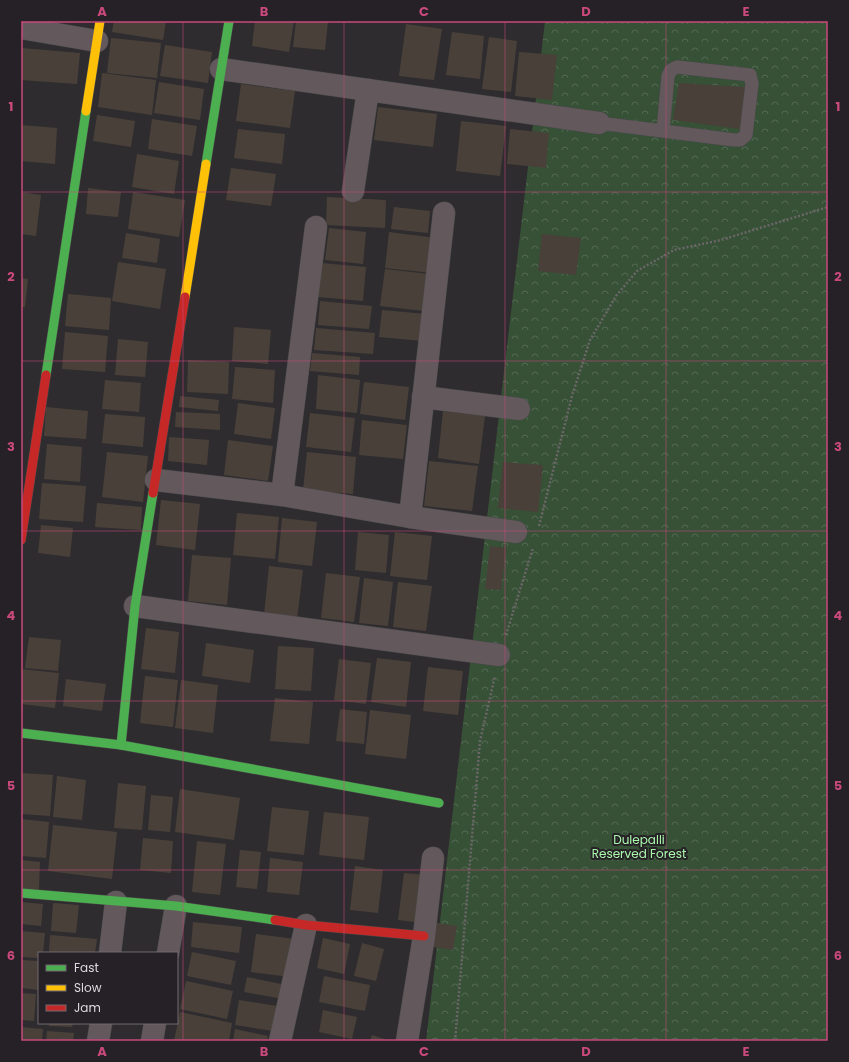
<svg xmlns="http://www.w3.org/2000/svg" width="849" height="1062" font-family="Poppins,sans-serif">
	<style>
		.forest { fill: url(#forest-crowns) }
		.building { fill: #494139 }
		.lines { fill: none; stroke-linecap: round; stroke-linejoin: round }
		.lane-casing { stroke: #4a494a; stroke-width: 14 }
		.street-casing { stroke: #4a494a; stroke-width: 23 }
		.fast-casing { stroke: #4a494a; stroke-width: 10 }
		.slow-casing { stroke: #4a494a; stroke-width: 10 }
		.jam-casing { stroke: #4a494a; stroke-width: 10 }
		.path { stroke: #6c6668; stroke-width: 2.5; stroke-dasharray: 2 2; stroke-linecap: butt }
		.lane { stroke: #63595c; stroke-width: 13 }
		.street { stroke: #63595c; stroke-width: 22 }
		.fast { stroke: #4caf50; stroke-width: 9 }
		.slow { stroke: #ffc107; stroke-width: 9 }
		.jam { stroke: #c62828; stroke-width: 9 }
		.grid { fill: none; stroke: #c9497c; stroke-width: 1; stroke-opacity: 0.55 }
		.labels { text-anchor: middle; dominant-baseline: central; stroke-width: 4; stroke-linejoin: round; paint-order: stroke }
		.park-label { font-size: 12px; fill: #a9f8aa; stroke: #262126 }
		.neatline { fill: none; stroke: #c9497c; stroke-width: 1.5 }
		.grid-label { font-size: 13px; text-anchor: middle; font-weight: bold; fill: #c9497c }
	</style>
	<defs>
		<pattern id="forest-crowns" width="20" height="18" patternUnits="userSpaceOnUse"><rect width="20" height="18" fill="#365136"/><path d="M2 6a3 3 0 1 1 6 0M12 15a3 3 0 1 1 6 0" fill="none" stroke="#536953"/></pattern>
	</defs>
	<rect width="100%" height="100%" fill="#2f2c2f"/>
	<path class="forest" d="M545,21H828V1041H426Z"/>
	<g class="building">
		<path d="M114,21H166L163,40L112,32Z"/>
		<path d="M255,21H294L289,52L252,46Z"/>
		<path d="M296,21H328L325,50L293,47Z"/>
		<path d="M406,24L442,29L434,80L399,76Z"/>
		<path d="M452,32L484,36L480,79L446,75Z"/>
		<path d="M489,37L517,41L511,92L482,89Z"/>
		<path d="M111,38L161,43L157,78L107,73Z"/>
		<path d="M165,45L212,52L208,83L160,76Z"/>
		<path d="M22,48L80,53L77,84L21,80Z"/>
		<path d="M519,52L557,55L552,100L515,96Z"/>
		<path d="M102,73L156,80L152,115L98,107Z"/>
		<path d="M159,82L204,89L200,120L154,113Z"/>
		<path d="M679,83L745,87L740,129L673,120Z"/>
		<path d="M241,84L295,91L290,128L236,121Z"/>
		<path d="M378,107L437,114L433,147L374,140Z"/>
		<path d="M97,115L135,121L131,147L93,141Z"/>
		<path d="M152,119L197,126L192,156L148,149Z"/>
		<path d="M461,121L506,126L500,176L456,171Z"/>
		<path d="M21,125L57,128L55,164L21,161Z"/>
		<path d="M238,129L285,134L282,164L234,158Z"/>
		<path d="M510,129L549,133L546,168L507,164Z"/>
		<path d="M137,154L179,161L174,194L132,187Z"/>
		<path d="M231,168L276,174L271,206L226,200Z"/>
		<path d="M88,188L121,192L118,217L86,214Z"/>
		<path d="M21,192L41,195L36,236L21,234Z"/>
		<path d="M133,192L185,200L179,237L128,229Z"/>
		<path d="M327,197L386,200L385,228L326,225Z"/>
		<path d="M394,207L430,211L428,233L391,229Z"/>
		<path d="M329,228L366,232L363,264L325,260Z"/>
		<path d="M389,232L436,238L432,273L385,268Z"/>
		<path d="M126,233L160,239L157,263L122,258Z"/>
		<path d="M542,234L581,238L576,275L538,271Z"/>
		<path d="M118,262L166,269L160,309L112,301Z"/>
		<path d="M321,263L366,267L363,301L318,297Z"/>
		<path d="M385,269L429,274L424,311L380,306Z"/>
		<path d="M21,278L28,279L25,307H21Z"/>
		<path d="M68,294L111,298L109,330L65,326Z"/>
		<path d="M320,301L372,306L369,329L318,325Z"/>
		<path d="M382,310L426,314L423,341L379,337Z"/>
		<path d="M234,327L271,330L268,364L232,361Z"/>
		<path d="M316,328L375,333L373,354L314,350Z"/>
		<path d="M65,332L108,336L105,372L62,369Z"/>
		<path d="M118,339L148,342L145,377L115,375Z"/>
		<path d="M312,353L360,357L359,375L310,371Z"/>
		<path d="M188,360L229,362L228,394L187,392Z"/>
		<path d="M235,367L275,370L273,403L232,399Z"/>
		<path d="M318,375L360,380L357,413L316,409Z"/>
		<path d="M105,380L141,383L139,412L102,409Z"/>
		<path d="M364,382L409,387L405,420L360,414Z"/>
		<path d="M180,396L219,400L218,411L179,407Z"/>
		<path d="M238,403L275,408L271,439L234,434Z"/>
		<path d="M46,407L88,411L86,439L44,436Z"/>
		<path d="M443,411L485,416L479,464L438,458Z"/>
		<path d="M176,412L220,414V430L175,427Z"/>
		<path d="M310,413L355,418L351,452L306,447Z"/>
		<path d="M105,414L145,417L143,447L102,443Z"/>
		<path d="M362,420L407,425L403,459L359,455Z"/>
		<path d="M169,437L209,440L207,465L168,461Z"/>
		<path d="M228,440L273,446L268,481L224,475Z"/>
		<path d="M47,444L82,447L80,482L44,479Z"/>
		<path d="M107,452L148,456L143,502L102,497Z"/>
		<path d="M307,452L356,457L353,494L303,490Z"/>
		<path d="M429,461L478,466L472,511L424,506Z"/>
		<path d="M503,462L543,465L538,512L498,508Z"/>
		<path d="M42,483L86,486L83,522L39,519Z"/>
		<path d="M161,500L200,504L195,550L156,545Z"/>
		<path d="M97,503L142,507L141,530L95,527Z"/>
		<path d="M237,513L279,517L275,559L233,555Z"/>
		<path d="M282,518L317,522L312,566L278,562Z"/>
		<path d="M41,525L73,528L70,557L38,553Z"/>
		<path d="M358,532L389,535L386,573L355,570Z"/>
		<path d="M395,532L432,536L427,580L390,576Z"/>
		<path d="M490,546L506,548L501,590L485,589Z"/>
		<path d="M192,555L231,558L227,605L188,601Z"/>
		<path d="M269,566L303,570L297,619L264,615Z"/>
		<path d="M326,573L360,577L354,622L321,618Z"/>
		<path d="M364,578L393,582L388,626L359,623Z"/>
		<path d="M398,582L432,586L426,631L393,627Z"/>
		<path d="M146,628L179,632L175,673L141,669Z"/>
		<path d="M29,637L61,640L58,671L25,668Z"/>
		<path d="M206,643L254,650L250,683L202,676Z"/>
		<path d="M278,646L314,648L311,691L275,689Z"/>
		<path d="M377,658L411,662L406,707L371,702Z"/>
		<path d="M339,659L371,663L366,704L334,700Z"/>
		<path d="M428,667L463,671L458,715L423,711Z"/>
		<path d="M21,669L59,673L55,708L21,704Z"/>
		<path d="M145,676L178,680L173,727L140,723Z"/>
		<path d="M66,679L106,684L102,711L63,706Z"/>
		<path d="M181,680L218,685L213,733L175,728Z"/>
		<path d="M275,698L313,702L309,744L270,741Z"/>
		<path d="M340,709L367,712L364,744L336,741Z"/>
		<path d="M370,710L411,715L406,759L365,754Z"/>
		<path d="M21,773L53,775L50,816L21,814Z"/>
		<path d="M57,776L86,780L82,820L53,817Z"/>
		<path d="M118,783L146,786L142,830L114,828Z"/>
		<path d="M180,789L240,798L234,840L175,832Z"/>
		<path d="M151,795L173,797L170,832L148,830Z"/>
		<path d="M272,807L309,811L304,855L267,851Z"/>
		<path d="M324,812L369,817L364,860L319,855Z"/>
		<path d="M21,819L49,822L46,858L21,856Z"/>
		<path d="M53,825L117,832L112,879L48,871Z"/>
		<path d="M143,838L173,841L171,873L140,870Z"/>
		<path d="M197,841L226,844L220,895L192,892Z"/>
		<path d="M240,850L261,852L257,889L236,887Z"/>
		<path d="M270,858L303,862L299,895L267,892Z"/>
		<path d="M21,860L40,862L39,890L21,889Z"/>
		<path d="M355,866L383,870L378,913L350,910Z"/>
		<path d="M404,873L428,875L422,923L398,920Z"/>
		<path d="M21,902L43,904L41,926L21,924Z"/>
		<path d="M53,903L79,905L76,933L51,931Z"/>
		<path d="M193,922L242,927L239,953L191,947Z"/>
		<path d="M431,922L457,926L453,950L427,946Z"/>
		<path d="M21,931L45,933L43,953H39V958L21,957Z"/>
		<path d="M256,934L295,939L290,977L251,972Z"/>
		<path d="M50,935L97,939L95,953H49Z"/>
		<path d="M323,938L350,944L344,974L317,968Z"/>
		<path d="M362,943L384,949L376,981L354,976Z"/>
		<path d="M192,952L236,961L231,985L187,976Z"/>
		<path d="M21,960L39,961V990L21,988Z"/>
		<path d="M324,976L370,985L365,1011L319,1002Z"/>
		<path d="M247,977L286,985L283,999L244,992Z"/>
		<path d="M186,981L233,991L227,1019L180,1009Z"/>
		<path d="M21,993L36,994L34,1021L21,1020Z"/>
		<path d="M239,1000L277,1006L273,1031L235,1025Z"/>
		<path d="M323,1010L357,1017L352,1039L319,1032Z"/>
		<path d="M180,1012L232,1023L229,1041H174Z"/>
		<path d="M49,1023H73L72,1027L49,1026Z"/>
		<path d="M21,1027L43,1029L42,1041H21Z"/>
		<path d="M235,1029L268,1036L267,1041H233Z"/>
		<path d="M47,1031L74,1033L73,1041H46Z"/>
		<path d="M372,1035L390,1041H370Z"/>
	</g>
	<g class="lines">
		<defs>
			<path id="lane" d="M599,123L734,140H740L746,135L752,84L750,75L677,67L671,70L668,76L663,131"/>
			<g id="street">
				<path d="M21,28L97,41"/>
				<path d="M221,69L599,123"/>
				<path d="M353,191L368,90"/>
				<path d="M423,397L519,409"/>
				<path d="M156,480L282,495L410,517L516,532"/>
				<path d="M282,495L316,227"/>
				<path d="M410,517L444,213"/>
				<path d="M135,606L499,655"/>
				<path d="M110,953L116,902"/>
				<path d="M168,953L176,906"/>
				<path d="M98,1041L101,1023"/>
				<path d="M152,1041L155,1023"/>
				<path d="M280,1041L306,925"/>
				<path d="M407,1041L424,936L433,858"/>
			</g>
			<g id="fast">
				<path d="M206,164L229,21"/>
				<path d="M46,375L86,111"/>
				<path d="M21,733L121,745L439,803"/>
				<path d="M121,745L135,606L153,493"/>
				<path d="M21,893L176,906L275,920"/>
			</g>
			<g id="slow">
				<path d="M86,111L100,21"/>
				<path d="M185,297L206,164"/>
			</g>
			<g id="jam">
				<path d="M153,493L185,297"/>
				<path d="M21,540L46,375"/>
				<path d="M275,920L306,925L424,936"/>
			</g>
		</defs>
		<use href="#lane" class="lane-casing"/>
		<use href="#street" class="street-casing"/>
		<use href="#fast" class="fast-casing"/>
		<use href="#slow" class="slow-casing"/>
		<use href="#jam" class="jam-casing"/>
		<g class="path">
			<path d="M539,526L572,396L590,340L616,296L637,271L674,250L721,240L828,207"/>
			<path d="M506,635L533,548"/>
			<path d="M455,1041L480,741L495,676"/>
		</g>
		<use href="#lane" class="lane"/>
		<use href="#street" class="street"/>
		<use href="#fast" class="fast"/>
		<use href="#slow" class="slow"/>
		<use href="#jam" class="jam"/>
	</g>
	<path class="grid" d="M183,21V1041M344,21V1041M505,21V1041M666,21V1041M21,192H828M21,361H828M21,531H828M21,701H828M21,870H828"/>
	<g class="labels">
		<g class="park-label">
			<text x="639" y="839">Dulepalli<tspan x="639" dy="14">Reserved Forest</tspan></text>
		</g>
	</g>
	<rect width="849" height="1062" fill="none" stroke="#262126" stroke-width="44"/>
	<rect x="38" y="952" width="140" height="72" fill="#262126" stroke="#706b70"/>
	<rect x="46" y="965" width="20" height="6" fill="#4caf50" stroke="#706b70"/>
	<text x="74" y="972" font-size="12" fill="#dedbde">Fast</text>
	<rect x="46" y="985" width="20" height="6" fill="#ffc107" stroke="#706b70"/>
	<text x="74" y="992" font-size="12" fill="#dedbde">Slow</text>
	<rect x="46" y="1005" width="20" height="6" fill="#c62828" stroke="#706b70"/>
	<text x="74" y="1012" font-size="12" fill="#dedbde">Jam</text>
	<rect x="22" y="22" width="805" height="1018" class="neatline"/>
	<g class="grid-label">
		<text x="102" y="16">A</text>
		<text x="264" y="16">B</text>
		<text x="424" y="16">C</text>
		<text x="586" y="16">D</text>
		<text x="746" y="16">E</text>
		<text x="11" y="111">1</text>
		<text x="838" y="111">1</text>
		<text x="11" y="281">2</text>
		<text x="838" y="281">2</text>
		<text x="11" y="451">3</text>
		<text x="838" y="451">3</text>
		<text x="11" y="620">4</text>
		<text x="838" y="620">4</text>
		<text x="11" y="790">5</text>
		<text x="838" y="790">5</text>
		<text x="11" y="960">6</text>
		<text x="838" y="960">6</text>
		<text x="102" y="1056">A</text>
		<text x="264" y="1056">B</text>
		<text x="424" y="1056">C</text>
		<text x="586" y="1056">D</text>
		<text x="746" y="1056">E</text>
	</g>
</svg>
